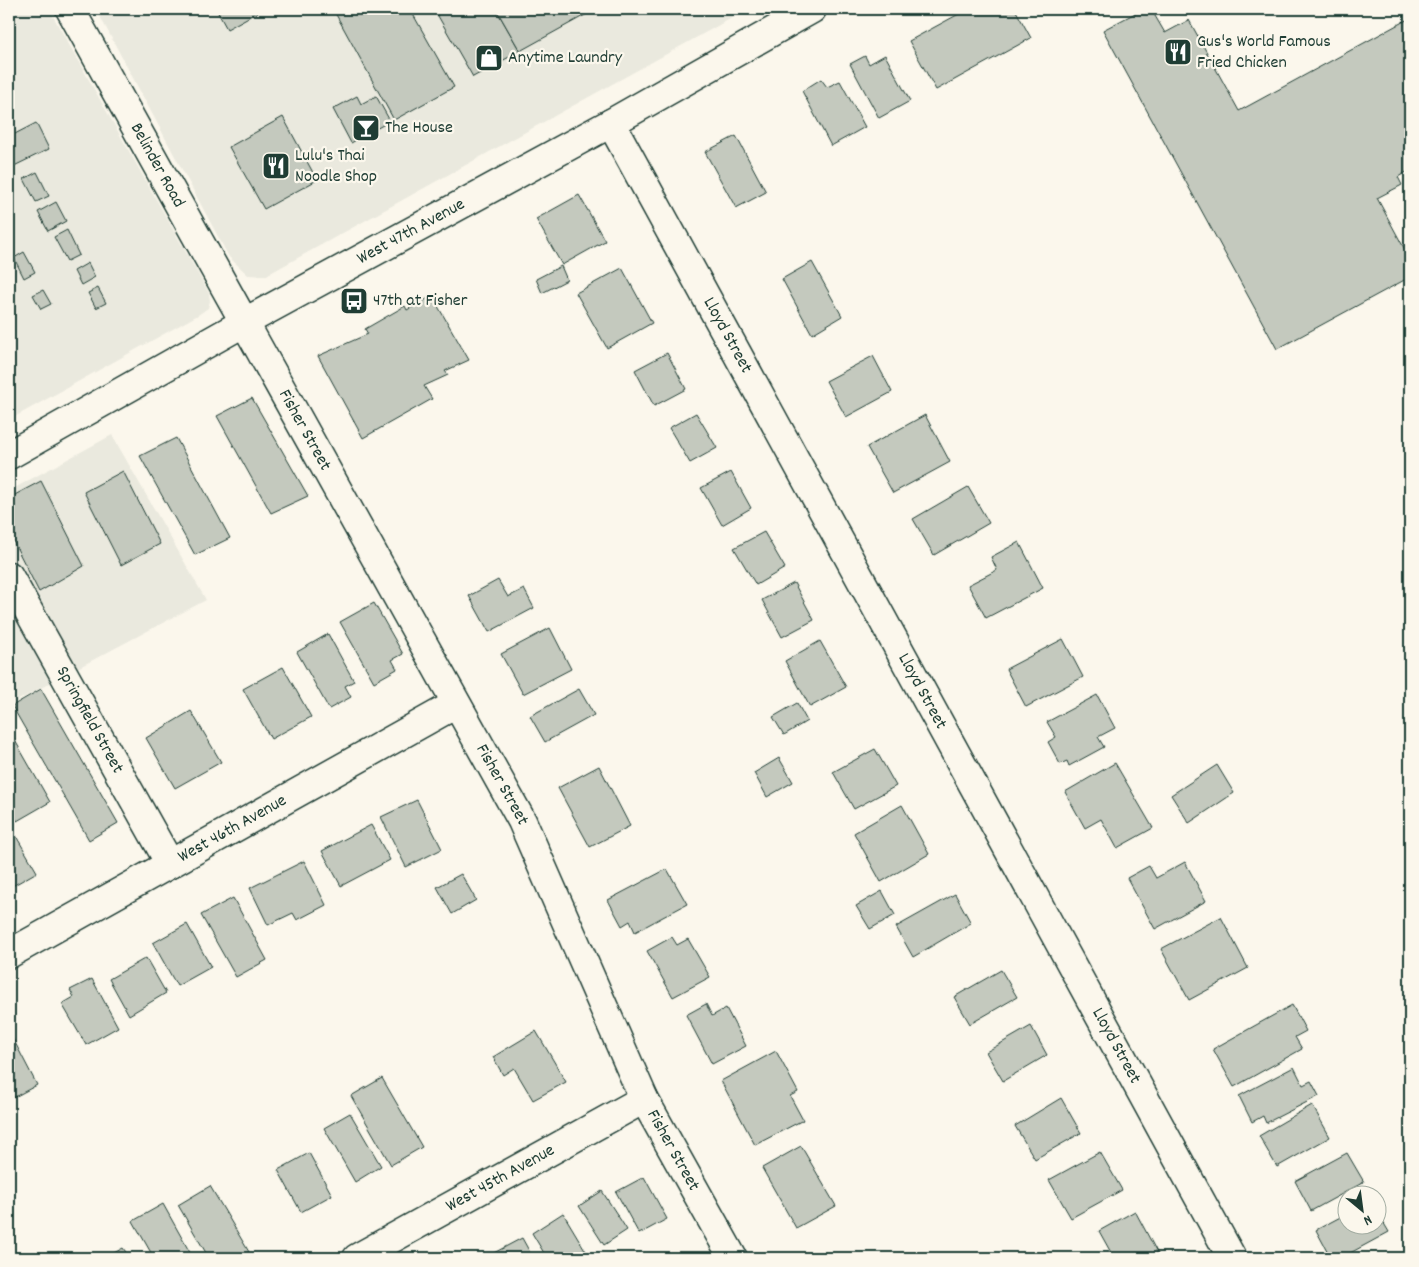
<svg xmlns="http://www.w3.org/2000/svg" width="1419" height="1267" font-family="Dekko,sans-serif">
	<style>
		.built { fill: #eae9de }
		.building { fill: #c4c9be; stroke: #1f3d34 }
		.lines { fill: none; stroke-linecap: round; stroke-linejoin: round }
		.street-casing { stroke: #1f3d34; stroke-width: 31 }
		.secondary-casing { stroke: #1f3d34; stroke-width: 31 }
		.street { stroke: #fbf7ec; stroke-width: 28 }
		.secondary { stroke: #fbf7ec; stroke-width: 28 }
		.labels { text-anchor: middle; dominant-baseline: central; stroke-width: 4.5; stroke-linejoin: round; paint-order: stroke }
		.poi-label { font-size: 18px; fill: #1f3d34; stroke: #fbf7ec; text-anchor: start }
		.street-label { font-size: 18px; fill: #1f3d34; stroke: #fbf7ec }
	</style>
	<rect width="100%" height="100%" fill="#fbf7ec"/>
	<filter id="ink" filterUnits="userSpaceOnUse"><feTurbulence type="fractalNoise" baseFrequency=".02" numOctaves="2"/><feDisplacementMap in="SourceGraphic" scale="10" xChannelSelector="R" yChannelSelector="G"/><feConvolveMatrix kernelMatrix="1 2 1 2 8 2 1 2 1" color-interpolation-filters="sRGB"/></filter>
	<g filter="url(#ink)">
		<g class="built">
			<path d="M9,9H49L209,293L210,301L208,308L198,315L9,420Z"/>
			<path d="M96,9H748L265,276L248,275L229,257Z"/>
			<path d="M112,435L206,600L72,671L9,555V491Z"/>
			<path d="M9,598L54,681L9,705Z"/>
		</g>
		<g class="building">
			<path d="M216,9H263L227,29Z"/>
			<path d="M333,9H410L454,87L394,120Z"/>
			<path d="M434,9H496L520,51L473,77Z"/>
			<path d="M496,9H596L520,51Z"/>
			<path d="M968,9H1015L1031,38L936,90L909,41Z"/>
			<path d="M1143,9H1151L1165,33L1189,20L1239,111L1410,18V170L1398,177L1402,185L1377,198L1410,259V277L1277,349L1103,30Z"/>
			<path d="M885,55L910,101L879,118L850,64L865,56L869,64Z"/>
			<path d="M821,79L827,87L840,81L865,127L831,146L802,91Z"/>
			<path d="M357,96L361,104L376,96L390,121L351,143L333,109Z"/>
			<path d="M283,117L317,180L264,209L229,147Z"/>
			<path d="M36,123L49,149L10,168L9,137Z"/>
			<path d="M736,136L766,192L736,208L705,152Z"/>
			<path d="M37,172L49,196L36,202L24,179Z"/>
			<path d="M579,195L605,241L562,265L536,219Z"/>
			<path d="M56,202L66,221L48,231L38,212Z"/>
			<path d="M67,230L79,255L67,261L54,237Z"/>
			<path d="M24,252L35,272L24,278L14,258Z"/>
			<path d="M812,262L842,316L812,334L782,279Z"/>
			<path d="M88,263L95,277L81,285L74,271Z"/>
			<path d="M561,266L567,280L542,293L536,279Z"/>
			<path d="M622,268L652,323L607,348L576,293Z"/>
			<path d="M98,288L106,303L96,308L88,293Z"/>
			<path d="M43,290L51,304L41,309L33,295Z"/>
			<path d="M432,296L469,360L445,371L448,375L424,386L432,399L363,438L318,356L368,334L365,329L405,306L407,310Z"/>
			<path d="M667,353L686,389L654,406L635,370Z"/>
			<path d="M873,356L892,392L846,417L826,381Z"/>
			<path d="M252,398L308,496L271,513L217,416Z"/>
			<path d="M696,413L717,448L690,463L669,428Z"/>
			<path d="M925,415L950,462L893,493L867,447Z"/>
			<path d="M176,438L230,538L195,555L140,456Z"/>
			<path d="M123,471L160,544L121,565L84,492Z"/>
			<path d="M731,472L751,508L722,525L701,488Z"/>
			<path d="M41,481L84,566L39,592L9,533V498Z"/>
			<path d="M968,487L989,523L934,555L913,519Z"/>
			<path d="M764,532L785,568L756,585L734,548Z"/>
			<path d="M1019,542L1043,588L986,618L968,585L997,570L991,557Z"/>
			<path d="M498,580L508,597L524,589L534,608L489,632L469,596Z"/>
			<path d="M794,583L814,620L782,637L762,600Z"/>
			<path d="M374,603L403,654L392,660L397,669L374,682L340,622Z"/>
			<path d="M550,628L571,669L523,694L501,654Z"/>
			<path d="M328,634L354,681L345,686L351,697L329,709L297,652Z"/>
			<path d="M1063,639L1083,677L1026,707L1006,669Z"/>
			<path d="M820,641L846,687L810,707L785,661Z"/>
			<path d="M283,667L311,717L271,739L243,689Z"/>
			<path d="M41,689L118,823L89,840L12,706Z"/>
			<path d="M579,689L594,715L545,742L530,716Z"/>
			<path d="M1097,695L1115,728L1098,737L1104,747L1069,766L1067,761L1060,764L1048,742L1056,737L1047,722Z"/>
			<path d="M797,703L807,721L784,735L773,717Z"/>
			<path d="M191,711L221,762L175,788L146,738Z"/>
			<path d="M9,730L50,802L17,821L9,806Z"/>
			<path d="M875,749L896,786L854,809L833,772Z"/>
			<path d="M779,758L793,782L767,797L754,773Z"/>
			<path d="M1115,763L1153,828L1117,848L1101,819L1085,828L1065,792Z"/>
			<path d="M1217,765L1234,793L1189,823L1171,795Z"/>
			<path d="M599,766L630,826L590,847L558,788Z"/>
			<path d="M417,800L442,849L406,867L381,817Z"/>
			<path d="M902,805L929,854L881,882L854,833Z"/>
			<path d="M9,824L37,872L9,888Z"/>
			<path d="M371,825L390,860L341,886L322,851Z"/>
			<path d="M304,861L326,905L297,920L293,913L268,925L250,888Z"/>
			<path d="M1185,862L1206,901L1155,929L1127,878L1149,866L1156,878Z"/>
			<path d="M667,869L687,904L635,932L630,921L622,926L608,900Z"/>
			<path d="M461,874L476,900L452,914L437,887Z"/>
			<path d="M882,891L895,915L870,929L856,906Z"/>
			<path d="M955,894L971,923L913,957L896,927Z"/>
			<path d="M233,898L267,960L236,977L201,915Z"/>
			<path d="M1221,917L1248,968L1189,1000L1161,949Z"/>
			<path d="M187,924L211,967L177,986L153,943Z"/>
			<path d="M672,937L677,945L688,939L710,977L673,997L647,951Z"/>
			<path d="M146,958L166,993L129,1015L109,979Z"/>
			<path d="M1001,970L1017,997L970,1024L954,997Z"/>
			<path d="M92,979L118,1027L86,1045L62,1004L74,997L70,990Z"/>
			<path d="M706,1004L712,1016L726,1008L746,1046L712,1064L686,1015Z"/>
			<path d="M1292,1005L1306,1031L1295,1037L1302,1049L1234,1087L1213,1049Z"/>
			<path d="M1031,1026L1047,1055L1003,1081L986,1052Z"/>
			<path d="M9,1031L37,1085L9,1100Z"/>
			<path d="M536,1031L566,1082L533,1100L514,1068L503,1075L493,1057Z"/>
			<path d="M776,1051L798,1092L790,1096L803,1120L755,1145L721,1081Z"/>
			<path d="M1294,1067L1303,1085L1311,1081L1319,1096L1266,1123L1263,1116L1252,1122L1239,1096Z"/>
			<path d="M382,1078L422,1147L391,1165L351,1096Z"/>
			<path d="M1061,1098L1081,1133L1035,1159L1015,1126Z"/>
			<path d="M1312,1105L1330,1137L1277,1167L1259,1136Z"/>
			<path d="M350,1113L381,1166L355,1182L324,1128Z"/>
			<path d="M801,1146L836,1206L796,1228L762,1168Z"/>
			<path d="M1100,1152L1122,1190L1071,1218L1049,1180Z"/>
			<path d="M309,1153L332,1195L301,1212L278,1170Z"/>
			<path d="M1347,1153L1364,1182L1311,1211L1295,1181Z"/>
			<path d="M644,1177L667,1219L639,1234L616,1192Z"/>
			<path d="M210,1186L249,1252L238,1258H209L178,1205Z"/>
			<path d="M602,1191L627,1230L604,1245L579,1206Z"/>
			<path d="M163,1204L193,1258H154L133,1221Z"/>
			<path d="M1376,1210L1389,1232L1341,1258H1331L1316,1230L1346,1214V1224H1376Z"/>
			<path d="M1135,1211L1159,1256L1156,1258H1114L1099,1231Z"/>
			<path d="M563,1213L590,1258H547L532,1233Z"/>
			<path d="M522,1238L533,1258H494L492,1254Z"/>
			<path d="M123,1248L130,1258H105Z"/>
		</g>
		<g class="lines">
			<defs>
				<g id="street">
					<path id="s1" d="M70,9L522,821L644,1099L733,1258"/>
					<path id="s2" d="M611,123L1232,1258"/>
					<path id="s3" d="M9,576L170,864"/>
					<path id="s4" d="M9,954L456,704"/>
					<path id="s5" d="M357,1258L644,1099"/>
				</g>
				<g id="secondary">
					<path id="s6" d="M9,455L245,322L611,123L812,9"/>
				</g>
			</defs>
			<use href="#street" class="street-casing"/>
			<use href="#secondary" class="secondary-casing"/>
			<use href="#street" class="street"/>
			<use href="#secondary" class="secondary"/>
		</g>
	</g>
	<defs>
		<symbol id="restaurant-square" viewBox="-11 -11 22 22"><rect x="-9" y="-9" width="18" height="18" rx="4" fill="#1f3d34" stroke="#fbf7ec"/><path d="M-5-6h1v4h1v-4h1v4h1v-4h1v5L-1.5 .5V6h-2V.5L-5-1ZM5-6V6H3V1.5H1.5Q1.5-4 5-6Z" fill="#fff"/></symbol>
		<symbol id="shop-square" viewBox="-11 -11 22 22"><rect x="-9" y="-9" width="18" height="18" rx="4" fill="#1f3d34" stroke="#fbf7ec"/><path d="M-5-2.5h2.3a2.7 3.5 0 0 1 5.4 0H5L5.5 6h-11ZM-1.5-2.5h3a1.5 2.3 0 0 0-3 0Z" fill="#fff"/></symbol>
		<symbol id="bar-square" viewBox="-11 -11 22 22"><rect x="-9" y="-9" width="18" height="18" rx="4" fill="#1f3d34" stroke="#fbf7ec"/><path d="M-6-5H6L.8 .8V4.5H3.5V6h-7V4.5H-.8V.8Z" fill="#fff"/></symbol>
		<symbol id="bus-square" viewBox="-11 -11 22 22"><rect x="-9" y="-9" width="18" height="18" rx="4" fill="#1f3d34" stroke="#fbf7ec"/><path d="M-5-6H5V4H4V6H2V4H-2V6H-4V4H-5ZM-3.5-4V0h7V-4ZM-3.5 1.2v1.5H-2V1.2ZM2 1.2v1.5H3.5V1.2Z" fill="#fff"/></symbol>
	</defs>
	<g fill-rule="evenodd">
		<use href="#restaurant-square" x="1162" y="36" width="32" height="32"/>
		<use href="#shop-square" x="473" y="42" width="32" height="32"/>
		<use href="#bar-square" x="350" y="112" width="32" height="32"/>
		<use href="#restaurant-square" x="260" y="150" width="32" height="32"/>
		<use href="#bus-square" x="338" y="285" width="32" height="32"/>
	</g>
	<g class="labels">
		<g class="poi-label">
			<text x="1197" y="42">Gus's World Famous<tspan x="1197" dy="21">Fried Chicken</tspan></text>
			<text x="508" y="58">Anytime Laundry</text>
			<text x="385" y="128">The House</text>
			<text x="295" y="156">Lulu's Thai<tspan x="295" dy="21">Noodle Shop</tspan></text>
			<text x="373" y="301">47th at Fisher</text>
		</g>
		<g class="street-label">
			<text stroke="none"><textPath href="#s1" startOffset="179">Belinder Road</textPath></text>
			<text stroke="none"><textPath href="#s6" startOffset="460">West 47th Avenue</textPath></text>
			<text stroke="none"><textPath href="#s2" startOffset="242">Lloyd Street</textPath></text>
			<text stroke="none"><textPath href="#s1" startOffset="482">Fisher Street</textPath></text>
			<text stroke="none"><textPath href="#s2" startOffset="648">Lloyd Street</textPath></text>
			<text stroke="none"><textPath href="#s3" startOffset="165">Springfield Street</textPath></text>
			<text stroke="none"><textPath href="#s1" startOffset="888">Fisher Street</textPath></text>
			<text stroke="none"><textPath href="#s4" startOffset="256">West 46th Avenue</textPath></text>
			<text stroke="none"><textPath href="#s2" startOffset="1052">Lloyd Street</textPath></text>
			<text stroke="none"><textPath href="#s1" startOffset="1292">Fisher Street</textPath></text>
			<text stroke="none"><textPath href="#s5" startOffset="164">West 45th Avenue</textPath></text>
		</g>
	</g>
	<rect width="1419" height="1267" fill="none" stroke="#fbf7ec" stroke-width="30"/>
	<rect x="15" y="15" width="1389" height="1237" fill="none" stroke="#1f3d34" stroke-width="2" filter="url(#ink)"/>
	<g transform="translate(1362 1210) rotate(151)"><circle r="24" fill="#fbf7ec" stroke="#a3ada2"/>
	<path d="M0-4L9 19L0 12L-9 19Z" fill="#1f3d34"/>
	<text y="-8" font-size="14" font-weight="bold" text-anchor="middle" fill="#1f3d34">N</text>
	</g>
</svg>
